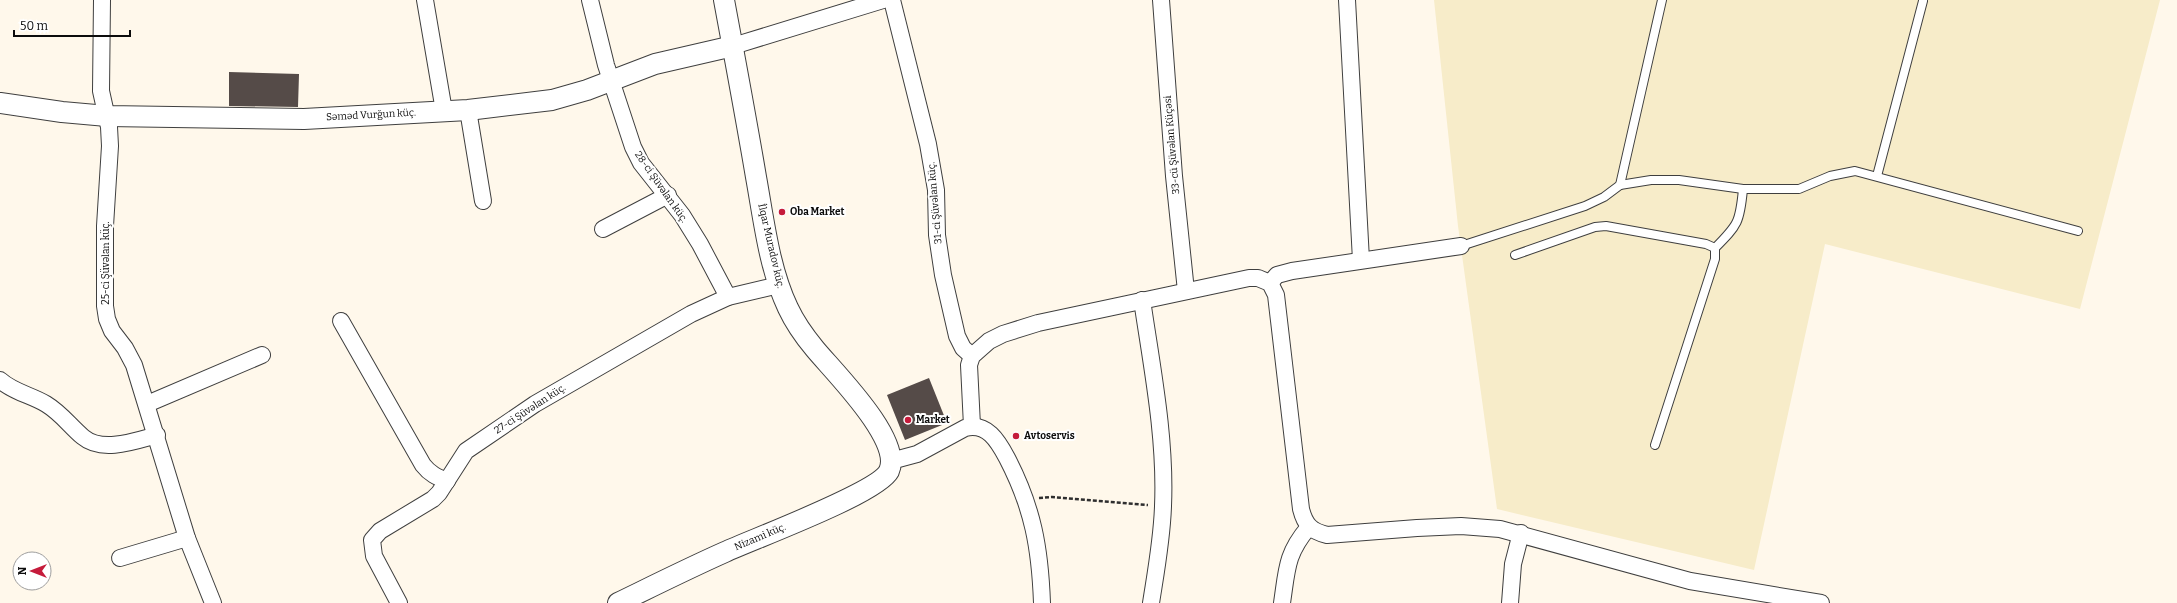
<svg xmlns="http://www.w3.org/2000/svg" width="2177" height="603" font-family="Bitter,serif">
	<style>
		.farmland { fill: #f7ecc9 }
		.building { fill: #554b48 }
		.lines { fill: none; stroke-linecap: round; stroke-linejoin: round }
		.service-casing { stroke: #3f3f3f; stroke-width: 10 }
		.minor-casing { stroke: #3f3f3f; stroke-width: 18 }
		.tertiary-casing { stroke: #3f3f3f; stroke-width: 22 }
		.path { stroke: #2e2e2e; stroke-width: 2.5; stroke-dasharray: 4 2; stroke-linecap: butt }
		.service { stroke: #fff; stroke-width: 8 }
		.minor { stroke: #fff; stroke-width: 16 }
		.tertiary { stroke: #fff; stroke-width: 20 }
		.poi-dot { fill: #c51b3b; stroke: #fff; stroke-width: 1.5 }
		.labels { text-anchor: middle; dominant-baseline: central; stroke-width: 4; stroke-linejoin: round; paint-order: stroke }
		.street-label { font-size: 10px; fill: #0c0c0c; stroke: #fff }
		.poi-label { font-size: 10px; font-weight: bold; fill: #0c0c0c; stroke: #fff; text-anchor: start }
	</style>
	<rect width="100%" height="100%" fill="#fff8eb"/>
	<path class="farmland" d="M1434,0H2160L2080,309L1825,244L1754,570L1497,509L1458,226Z"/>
	<g class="building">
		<path d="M229,72L299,74L298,107L229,106Z"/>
		<path d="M929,378L947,423L905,440L887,395Z"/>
	</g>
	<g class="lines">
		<defs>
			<g id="service">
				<path d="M1877,176L1923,1"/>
				<path d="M1620,185L1651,180H1679L1743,189H1799L1830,176L1855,171L2078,231"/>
				<path d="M1461,246L1585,206L1604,197L1620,185L1662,0"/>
				<path d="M1715,248C1738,225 1740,222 1743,189"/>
				<path d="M1515,255L1595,227L1606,226L1706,244L1715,248V259L1655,445"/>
			</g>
			<g id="minor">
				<path d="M102,0L101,91L109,127L110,146L105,226V306L107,319L112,331L125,348L134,365L187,538L213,603"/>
				<path d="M425,0L444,111"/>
				<path d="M590,0L606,65L633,147L641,163L682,215L700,244L728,297"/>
				<path d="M892,0L928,144L936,190L937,235L943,275L957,336L963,348L972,356"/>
				<path d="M1161,0L1174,176L1186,291"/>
				<path d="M1347,0L1361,260"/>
				<path d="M733,46L883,0"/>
				<path d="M468,110L483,201"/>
				<path d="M603,229L668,195"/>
				<path d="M1270,283L1277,275L1292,271L1461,246"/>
				<path d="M1142,300C1152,368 1166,438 1163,506C1162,539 1156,571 1151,603"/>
				<path d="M341,321L423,465C430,474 437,477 447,481"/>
				<path d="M0,380C13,392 31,395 46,404C61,413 70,426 83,437C102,453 135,441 157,435"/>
				<path d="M147,404L262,355"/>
				<path d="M972,426L969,365L972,356L989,341L1003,334L1038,323L1249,278H1258L1270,283L1276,295L1301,509C1305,525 1311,531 1327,535L1417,528L1461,526L1500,529L1690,581L1821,603"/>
				<path d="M891,461L917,454L965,428C987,422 998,441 1007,458C1033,508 1040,548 1042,603"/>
				<path d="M120,558L187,538"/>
				<path d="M399,603L374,556L372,540L380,531L433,499L439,493L466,451L535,404L691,314L728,297L779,285"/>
				<path d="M1282,603C1287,570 1286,554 1308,528"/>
				<path d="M1510,603L1513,564L1521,533"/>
			</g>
			<g id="tertiary">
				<path d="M0,103L62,112L107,116L304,119L468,110L552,100L587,90L655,64L733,46"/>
				<path d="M618,603C653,586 689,568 725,552C753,539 878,493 889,471C903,440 834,372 815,349C805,337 795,323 788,308C769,268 764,221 756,177C746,118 735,59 724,0"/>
			</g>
		</defs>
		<use href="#service" class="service-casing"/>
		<use href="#minor" class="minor-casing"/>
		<use href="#tertiary" class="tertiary-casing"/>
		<path class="path" d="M1039,498L1052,497L1148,505"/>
		<use href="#service" class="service"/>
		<use href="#minor" class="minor"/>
		<use href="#tertiary" class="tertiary"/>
	</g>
	<g class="poi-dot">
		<circle cx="782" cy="212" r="4"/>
		<circle cx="908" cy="420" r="4"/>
		<circle cx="1016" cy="436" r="4"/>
	</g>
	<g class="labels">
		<g class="street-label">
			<text transform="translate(371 115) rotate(-3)">Səməd Vurğun küç.</text>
			<text transform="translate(1172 145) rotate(-95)">33-cü Şüvəlan Küçəsi</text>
			<text transform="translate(661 187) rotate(55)">28-ci Şüvəlan küç.</text>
			<text transform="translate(935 203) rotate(-95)">31-ci Şüvəlan küç.</text>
			<text transform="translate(771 246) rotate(77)">İlqar Muradov küç.</text>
			<text transform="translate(106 263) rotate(-90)">25-ci Şüvəlan küç.</text>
			<text transform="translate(530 409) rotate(-33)">27-ci Şüvəlan küç.</text>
			<text transform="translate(760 537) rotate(-23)">Nizami küç.</text>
		</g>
		<g class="poi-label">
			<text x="790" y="212">Oba Market</text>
			<text x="916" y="420">Market</text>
			<text x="1024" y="436">Avtoservis</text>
		</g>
	</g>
	<g transform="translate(32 571) rotate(270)"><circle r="19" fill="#ffffff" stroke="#9e9e9e"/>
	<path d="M0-3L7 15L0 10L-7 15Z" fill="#c51b3b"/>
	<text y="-6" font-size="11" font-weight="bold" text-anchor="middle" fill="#0c0c0c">N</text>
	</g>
	<path d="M14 30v6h116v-6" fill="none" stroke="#0c0c0c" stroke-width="2"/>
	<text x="20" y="30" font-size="12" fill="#0c0c0c" stroke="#ffffff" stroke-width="3" paint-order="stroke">50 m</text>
</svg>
